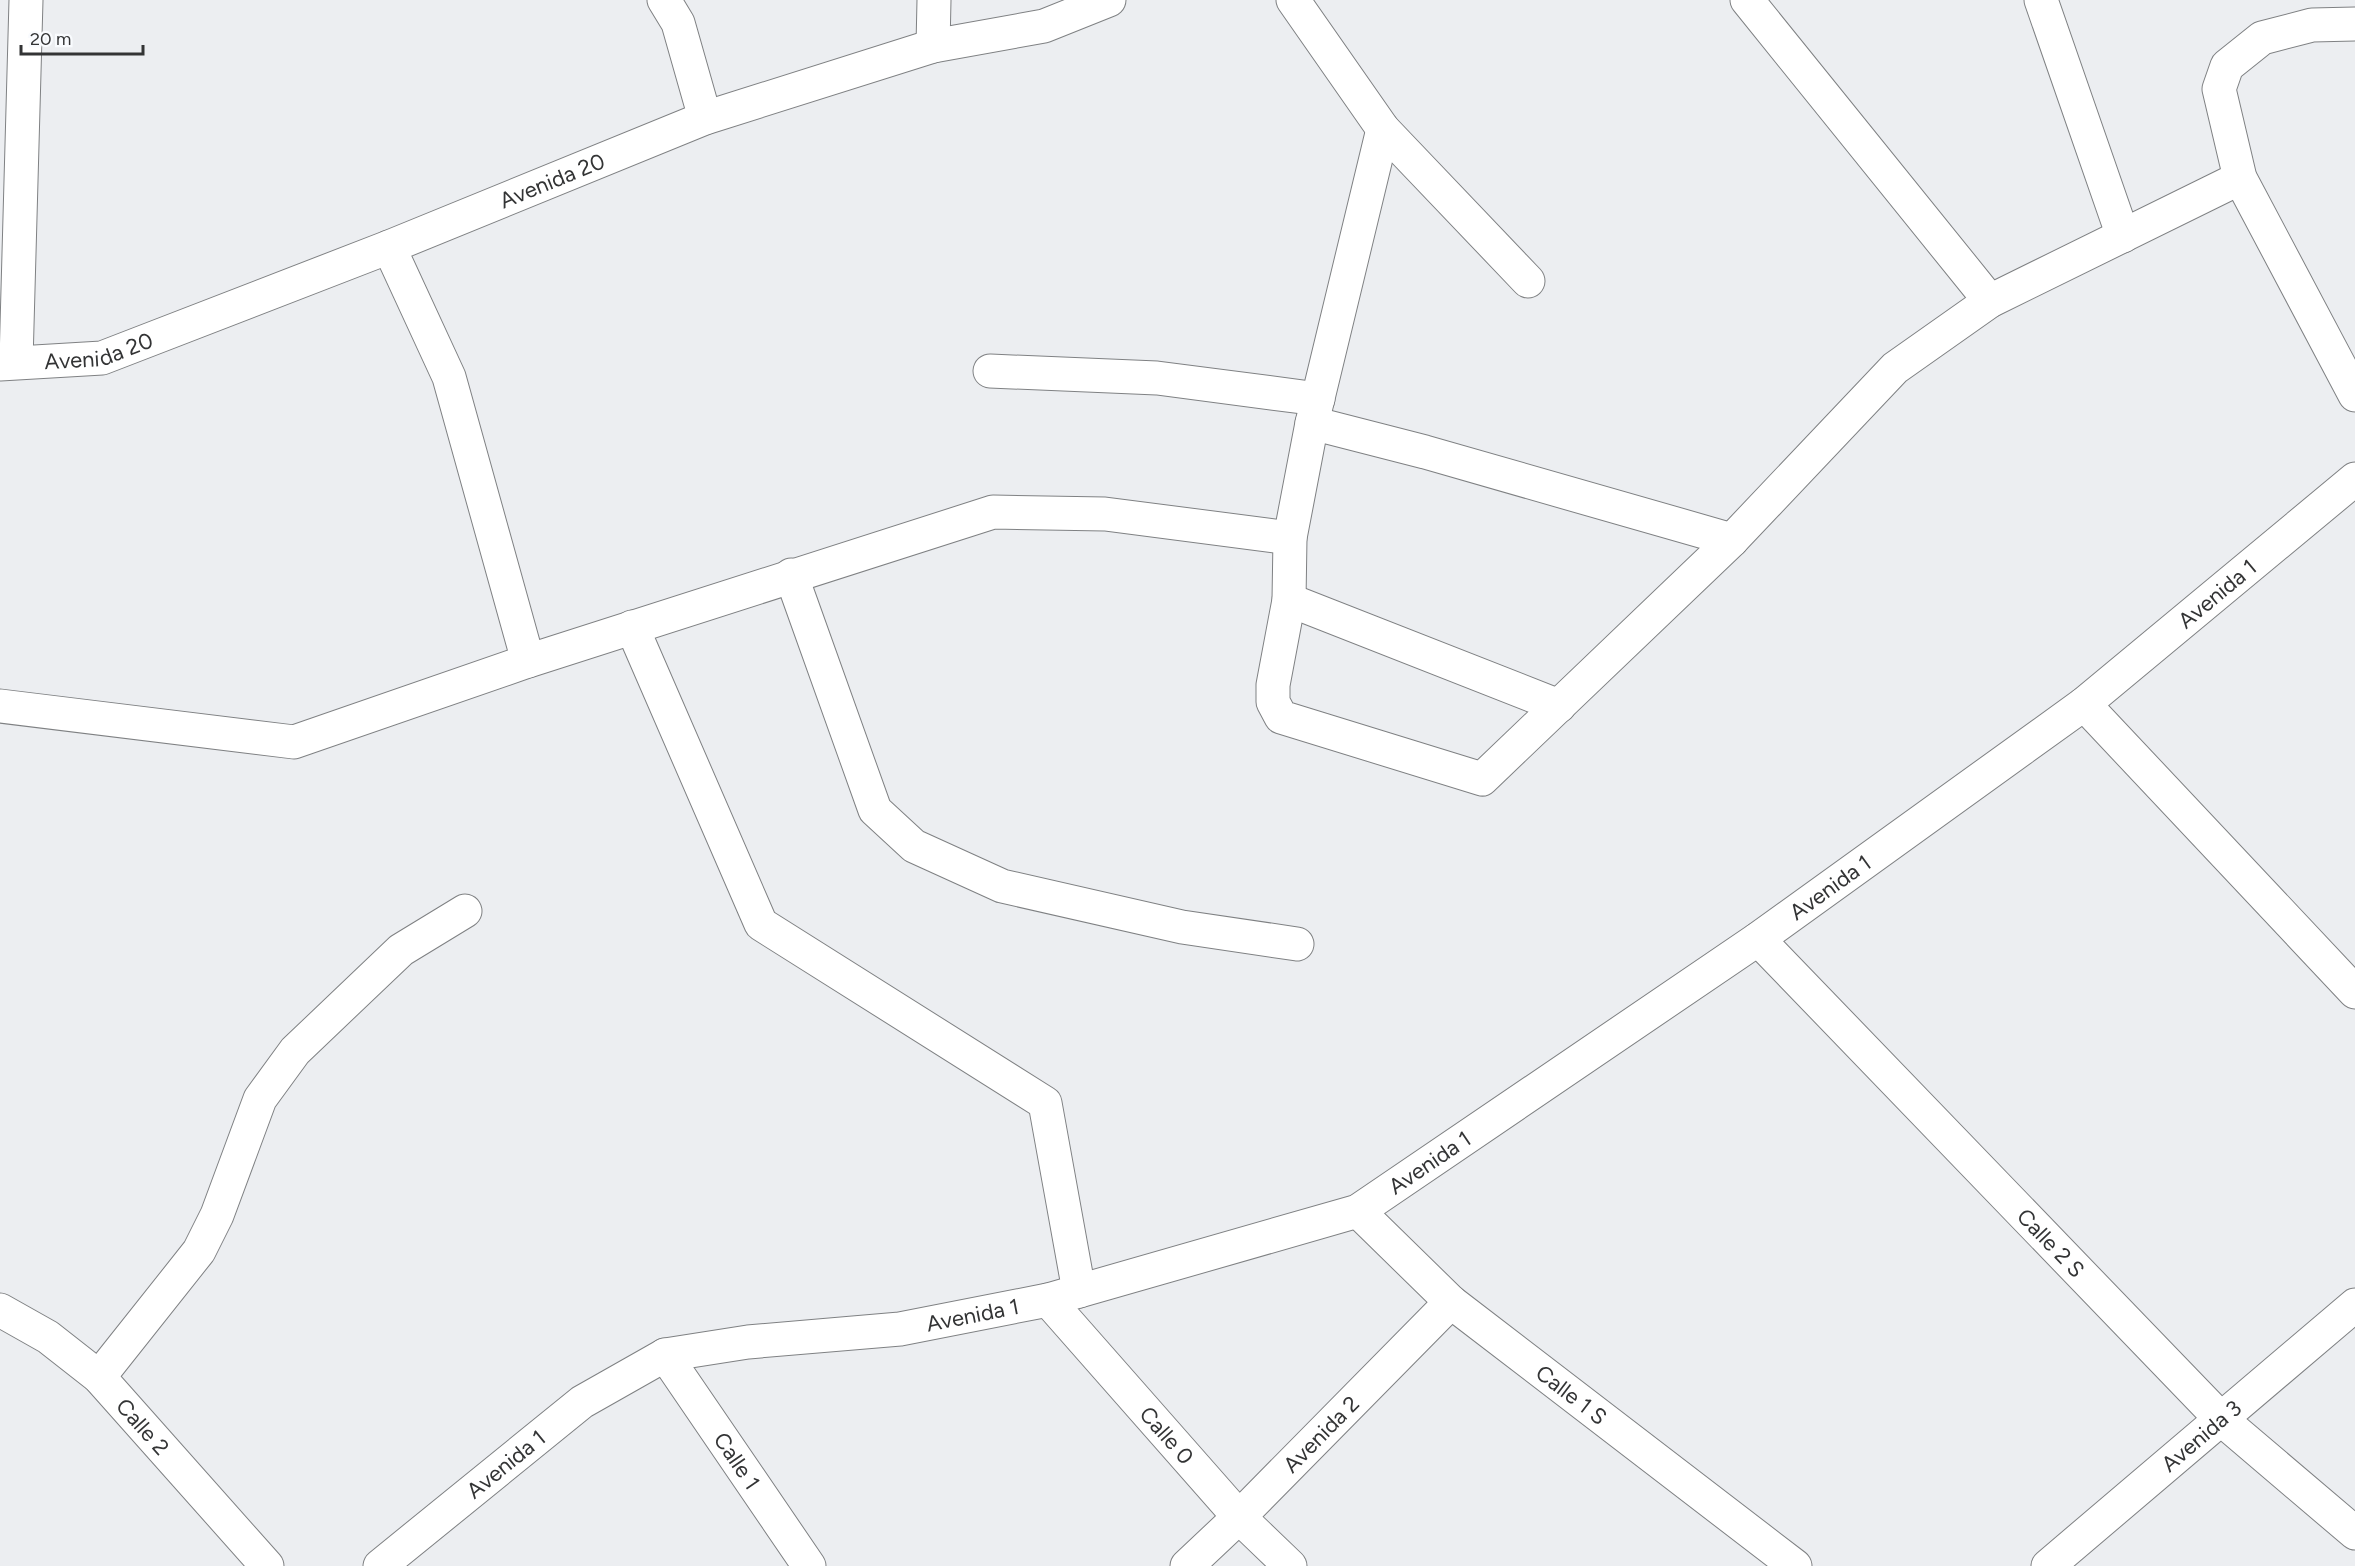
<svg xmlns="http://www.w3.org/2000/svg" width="2355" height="1566" font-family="Figtree,sans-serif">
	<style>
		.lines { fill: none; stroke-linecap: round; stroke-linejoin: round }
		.minor-casing { stroke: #7f8183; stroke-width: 35 }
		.major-casing { stroke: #7f8183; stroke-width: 35 }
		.minor { stroke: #fff; stroke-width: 33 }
		.major { stroke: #fff; stroke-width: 33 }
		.labels { text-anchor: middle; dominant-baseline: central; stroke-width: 4.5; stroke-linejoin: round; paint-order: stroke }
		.street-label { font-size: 22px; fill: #333435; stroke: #f9fbfe }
	</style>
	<rect width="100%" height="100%" fill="#eceef1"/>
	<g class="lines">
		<defs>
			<g id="minor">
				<path d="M664,0L678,23L705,118"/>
				<path d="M1293,0L1383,129L1528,281"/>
				<path d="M1747,0L1990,301"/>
				<path d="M2041,0L2123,236"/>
				<path d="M2355,24L2312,25L2262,38L2227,66L2219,89L2240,178L2355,395"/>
				<path d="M933,46L934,0"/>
				<path d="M1383,129L1312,423L1290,538L1289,600L1273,685V702L1281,717L1482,779L1732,540L1895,368L1990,301L2240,178"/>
				<path d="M389,247L449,377L528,661"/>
				<path d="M16,362L26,0"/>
				<path id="s1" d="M0,364L102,358L389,247L705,118L933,46L1044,26L1109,0"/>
				<path d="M990,371L1157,378L1318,399"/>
				<path d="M1312,423L1425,452L1732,540"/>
				<path d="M791,575L875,810L914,846L1002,886L1182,927L1297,944"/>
				<path d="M1289,600L1559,706"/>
				<path d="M632,627L761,924L1045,1103L1079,1291"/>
				<path d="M2084,704L2355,992"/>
				<path d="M0,706L294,742L528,661L993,512L1105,514L1290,538"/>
				<path id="s2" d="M1758,939L2221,1419L2355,1533"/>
				<path id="s3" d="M1358,1211L1451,1302L1795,1566"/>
				<path id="s4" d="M1048,1300L1239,1517L1290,1566"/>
				<path id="s5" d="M665,1355L809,1566"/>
				<path d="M99,1377L199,1251L217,1215L260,1099L295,1051L401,950L465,911"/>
				<path id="s6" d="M380,1566L582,1402L665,1355L748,1342L900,1329L1048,1300L1358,1211L1758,939L2084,704L2355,479"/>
				<path id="s7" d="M1187,1566L1239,1517L1451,1302"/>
				<path id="s8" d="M2048,1566L2355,1305"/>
			</g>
			<g id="major">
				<path id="s9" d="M0,1310L48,1337L99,1377L267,1566"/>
			</g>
		</defs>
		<use href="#minor" class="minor-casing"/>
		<use href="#major" class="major-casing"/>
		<use href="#minor" class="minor"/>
		<use href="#major" class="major"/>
	</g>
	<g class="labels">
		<g class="street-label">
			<text stroke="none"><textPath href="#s1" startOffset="586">Avenida 20</textPath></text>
			<text stroke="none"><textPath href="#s1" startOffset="100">Avenida 20</textPath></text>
			<text stroke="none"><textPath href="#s6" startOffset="2124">Avenida 1</textPath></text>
			<text stroke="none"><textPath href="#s6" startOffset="1638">Avenida 1</textPath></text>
			<text stroke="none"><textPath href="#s6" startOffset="1152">Avenida 1</textPath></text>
			<text stroke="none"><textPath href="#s2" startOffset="422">Calle 2 S</textPath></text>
			<text stroke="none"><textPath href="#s6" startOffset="666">Avenida 1</textPath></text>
			<text stroke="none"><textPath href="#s3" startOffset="282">Calle 1 S</textPath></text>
			<text stroke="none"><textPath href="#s9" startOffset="186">Calle 2</textPath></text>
			<text stroke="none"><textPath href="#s4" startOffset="180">Calle 0</textPath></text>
			<text stroke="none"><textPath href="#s7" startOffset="188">Avenida 2</textPath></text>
			<text stroke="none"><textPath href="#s8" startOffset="201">Avenida 3</textPath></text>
			<text stroke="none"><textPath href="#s5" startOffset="128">Calle 1</textPath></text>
			<text stroke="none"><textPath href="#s6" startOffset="162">Avenida 1</textPath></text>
		</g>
	</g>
	<path d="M21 45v9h122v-9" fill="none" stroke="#333435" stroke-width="3"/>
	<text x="30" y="45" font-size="18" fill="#333435" stroke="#f9fbfe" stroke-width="4.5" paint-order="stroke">20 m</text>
</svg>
